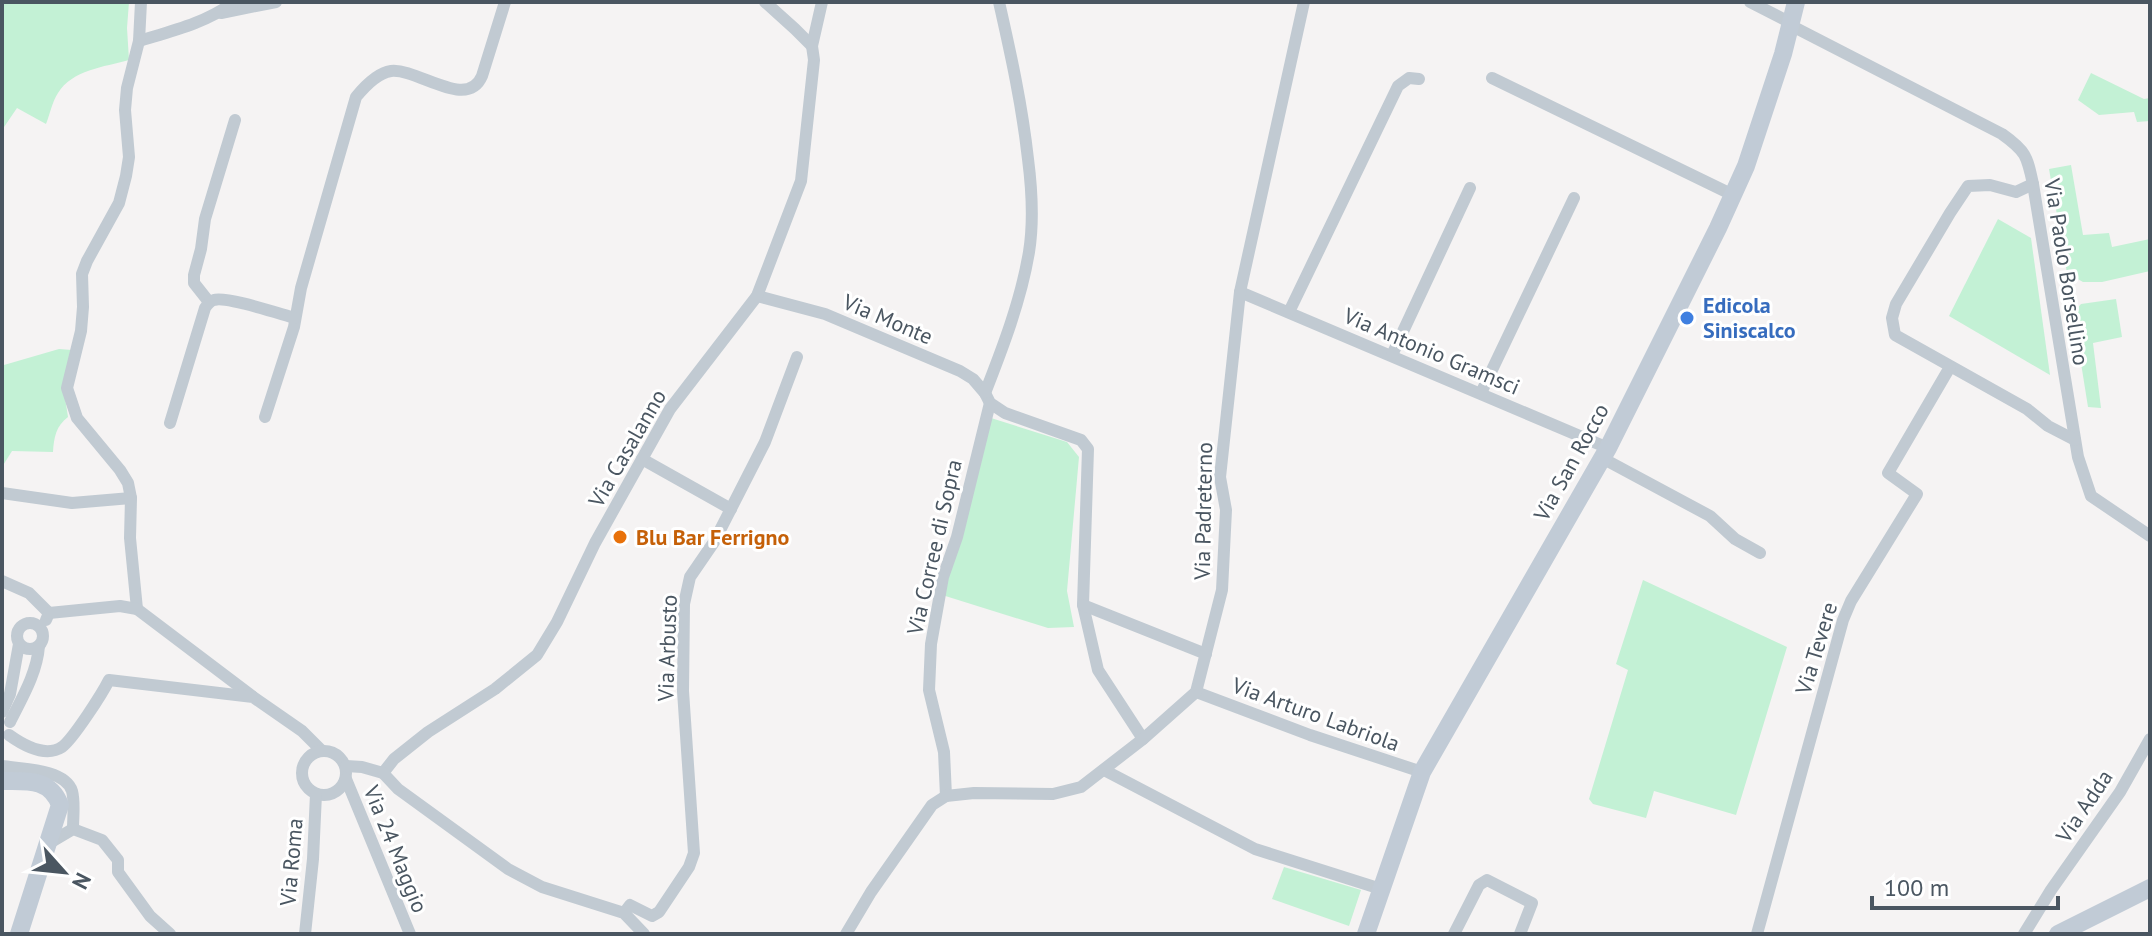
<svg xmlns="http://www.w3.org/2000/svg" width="2152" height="936" font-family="'PT Sans',sans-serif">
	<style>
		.green { fill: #c3f1d5 }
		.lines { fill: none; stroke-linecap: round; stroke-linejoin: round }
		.street { stroke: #c1cad2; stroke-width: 12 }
		.secondary { stroke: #c1cbd6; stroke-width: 18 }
		.shop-dot { fill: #3f7fe0; stroke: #fff; stroke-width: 3 }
		.food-dot { fill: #e8710a; stroke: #fff; stroke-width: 3 }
		.labels { text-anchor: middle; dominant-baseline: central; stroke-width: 6; stroke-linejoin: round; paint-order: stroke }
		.street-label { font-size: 22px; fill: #4a5661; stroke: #fff }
		.shop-label { font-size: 22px; font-weight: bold; fill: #366cbe; stroke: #fff; text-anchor: start }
		.food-label { font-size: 22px; font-weight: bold; fill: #c56008; stroke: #fff; text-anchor: start }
	</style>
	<rect width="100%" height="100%" fill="#f5f3f3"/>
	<g class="green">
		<path d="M2,2H129L127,28L129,60C104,67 72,70 58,93C52,102 50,114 46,124L17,108L2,130Z"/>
		<path d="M2091,73L2144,99L2150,98V121L2137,122L2134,112L2099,115L2078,100Z"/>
		<path d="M2071,165L2083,235L2109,233L2112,247L2150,239V271L2102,282H2083L2067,273L2049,169Z"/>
		<path d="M1998,219L2031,238L2050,375L1949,316Z"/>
		<path d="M2116,299L2122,337L2093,343L2101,408L2088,407L2073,313L2081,304Z"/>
		<path d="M59,349L72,350L63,385L68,417C56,426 54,437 53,452L12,451L2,467V361L4,365Z"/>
		<path d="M991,418L1067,442L1079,457L1067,591L1074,627L1048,628L939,594Z"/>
		<path d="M1643,580L1787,647L1736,815L1654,791L1646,818L1593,804L1589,799L1628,670L1616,664Z"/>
		<path d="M1284,867L1361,890L1349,926L1272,899Z"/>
	</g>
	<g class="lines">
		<g class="street">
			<path d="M765,2L795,29L812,46"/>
			<path d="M1750,2L1791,23"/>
			<path d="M221,13L276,2"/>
			<path d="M1790,25L2002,134C2026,151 2027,156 2033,184L2078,457L2091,496L2150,536"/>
			<path d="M139,41C172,31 206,23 234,2"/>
			<path d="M1492,78L1733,195"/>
			<path d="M2033,184L2016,192L1990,185L1968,186L1950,213L1896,304L1892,318L1895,335L2027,409L2048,426L2075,440"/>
			<path d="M1240,292L1608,448"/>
			<path d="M757,296L825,314L960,371L973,379L985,393L990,403L1005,413L1081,440L1088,449L1083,605L1098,670L1143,739"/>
			<path d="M209,302L194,283V275L201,249L205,219L235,120"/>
			<path d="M1289,312L1398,86L1409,78L1419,79"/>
			<path d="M1392,355L1470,188"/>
			<path d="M985,393C1003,347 1021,300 1029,252C1034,221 1032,190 1028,159C1022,105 1011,55 999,2"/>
			<path d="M1481,393L1574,198"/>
			<path d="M265,417L294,327L301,288L356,97C365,86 377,73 391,71C418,68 467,111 482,76L505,2"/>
			<path d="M170,423L205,308C207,305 210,301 214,300C226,296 280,314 295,318"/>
			<path d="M1602,458L1710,516L1735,539L1760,553"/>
			<path d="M642,459L731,509"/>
			<path d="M2,493L72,503L131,498"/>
			<path d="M2,581L29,593L49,613L46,620"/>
			<path d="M1083,605L1206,654"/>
			<path d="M137,609L130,538L131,498L128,483L120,470L77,418L67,388L81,331L83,307L82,274L87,261L119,203L126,176L129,157L125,110L127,88L139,41L141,2"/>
			<path d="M49,613L120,606L137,609L252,696"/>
			<circle cx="30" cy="636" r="13"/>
			<path d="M1196,692L1310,735L1422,772"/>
			<path d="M2,712L10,694L19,644"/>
			<path d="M10,722C22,698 37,673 39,646"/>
			<path d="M9,735C23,745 45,758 62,747C73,739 102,694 109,680L253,697L302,731L322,751"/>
			<circle cx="324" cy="773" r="22"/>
			<path d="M2,766C22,769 65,769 72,791C75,802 73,817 73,829"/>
			<path d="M346,766L362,767L383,773L394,759L428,732L495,689L537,655L557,622L595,543L670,409L757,296L801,181L814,60L812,46L822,2"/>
			<path d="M1104,770L1255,849L1381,889"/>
			<path d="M383,773L398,789L508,869L542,887L624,913L644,934"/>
			<path d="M346,779L410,934"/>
			<path d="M946,796L944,752L929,690L931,644L943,577L957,537L990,403"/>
			<path d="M46,845L73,829L102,840L118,860V872L150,916L170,934"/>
			<path d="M624,913L630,905L652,916L659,912L689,867L694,853L683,691L684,604L690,577L714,542L765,442L797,357"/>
			<path d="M305,934L313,859L316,794"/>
			<path d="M846,934L871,892L932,805L946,796L974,793L1053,794L1081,787L1143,739L1196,692L1222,590L1226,510L1220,477L1240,292L1304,2"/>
			<path d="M1454,934L1479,885L1487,880L1532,903L1520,934"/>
			<path d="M1757,934L1843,620L1851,601L1917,494L1888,473L1950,367"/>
			<path d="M2024,934L2051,890L2120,792L2150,739"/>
		</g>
		<g class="secondary">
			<path d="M2,781C27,781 50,778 60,805L19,934"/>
			<path d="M1366,934L1422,772L1608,448L1718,228L1746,166L1783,54L1796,2"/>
			<path d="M2058,934L2150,888"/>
		</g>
	</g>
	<circle class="shop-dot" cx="1687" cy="318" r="8"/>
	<circle class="food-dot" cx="620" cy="537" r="8"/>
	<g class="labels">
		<g class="street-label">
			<text transform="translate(2067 272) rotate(81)">Via Paolo Borsellino</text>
			<text transform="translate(888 319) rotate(23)">Via Monte</text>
			<text transform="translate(1432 351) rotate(23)">Via Antonio Gramsci</text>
			<text transform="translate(627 448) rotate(-60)">Via Casalanno</text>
			<text transform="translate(1571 462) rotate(-61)">Via San Rocco</text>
			<text transform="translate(1203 511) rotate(-89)">Via Padreterno</text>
			<text transform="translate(934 547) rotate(-77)">Via Corree di Sopra</text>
			<text transform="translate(667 648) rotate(-88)">Via Arbusto</text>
			<text transform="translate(1816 648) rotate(-73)">Via Tevere</text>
			<text transform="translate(1316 714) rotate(20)">Via Arturo Labriola</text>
			<text transform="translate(2084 806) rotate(-56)">Via Adda</text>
			<text transform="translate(396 849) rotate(68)">Via 24 Maggio</text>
			<text transform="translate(291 862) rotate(-85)">Via Roma</text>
		</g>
		<g class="shop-label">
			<text x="1703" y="305">Edicola<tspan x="1703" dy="25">Siniscalco</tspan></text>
		</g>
		<g class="food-label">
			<text x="636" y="537">Blu Bar Ferrigno</text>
		</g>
	</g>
	<rect width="2152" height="936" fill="none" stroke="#4a5661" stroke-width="8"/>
	<g transform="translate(64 872) rotate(117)" stroke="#ffffff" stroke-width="6" paint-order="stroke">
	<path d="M0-6L14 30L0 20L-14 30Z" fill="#4a5661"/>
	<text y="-12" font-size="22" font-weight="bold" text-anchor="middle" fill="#4a5661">N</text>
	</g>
	<path d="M1872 896v12h186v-12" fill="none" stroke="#4a5661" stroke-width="4"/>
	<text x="1884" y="896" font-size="24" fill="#4a5661" stroke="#ffffff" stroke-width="6" paint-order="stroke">100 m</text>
</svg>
